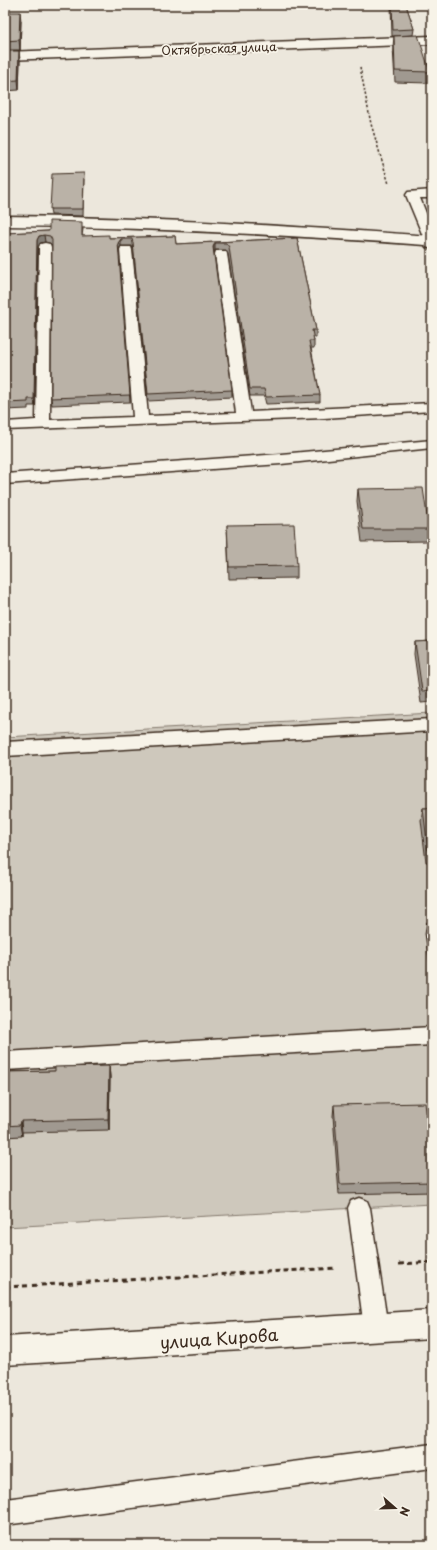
<svg xmlns="http://www.w3.org/2000/svg" width="437" height="1550" font-family="'Playpen Sans',sans-serif">
	<style>
		.green { fill: #cec8bc; stroke: #84796d }
		.lines { fill: none; stroke-linecap: round; stroke-linejoin: round }
		.lane-casing { stroke: #3b2a1e; stroke-width: 3 }
		.street-casing { stroke: #3b2a1e; stroke-width: 3 }
		.secondary-casing { stroke: #3b2a1e; stroke-width: 3 }
		.path-far1 { stroke: #3b2a1e; stroke-width: 1.5; stroke-dasharray: 2.5 2; stroke-linecap: butt }
		.path { stroke: #3b2a1e; stroke-width: 3; stroke-dasharray: 5 4; stroke-linecap: butt }
		.lane { fill: #f7f3e8; fill-rule: evenodd }
		.street { fill: #f7f3e8; fill-rule: evenodd }
		.secondary { fill: #f7f3e8; fill-rule: evenodd }
		.wall { fill: #a09990; stroke: #3b2a1e }
		.shaded-wall { fill: #827d75; stroke: #3b2a1e }
		.building { fill: #bab2a7; stroke: #3b2a1e }
		.labels { text-anchor: middle; dominant-baseline: central; stroke-width: 3.5; stroke-linejoin: round; paint-order: stroke }
		.far-street-label { font-size: 12px; fill: #3b2a1e; stroke: #f7f3e8 }
		.near-street-label { font-size: 17px; fill: #3b2a1e; stroke: #f7f3e8 }
	</style>
	<rect width="100%" height="100%" fill="#ece7dc"/>
	<filter id="ink" filterUnits="userSpaceOnUse"><feTurbulence type="fractalNoise" baseFrequency=".025" numOctaves="2"/><feDisplacementMap in="SourceGraphic" scale="8" xChannelSelector="R" yChannelSelector="G"/><feConvolveMatrix kernelMatrix="1 2 1 2 8 2 1 2 1" color-interpolation-filters="sRGB"/></filter>
	<g filter="url(#ink)">
		<path class="green" d="M432,713V1204L5,1227V737Z"/>
		<g class="lines">
			<defs>
				<g id="lane">
					<path d="M432,190V198H420L432,228L431,245L426,244L425,241L406,195L408,192Z"/>
					<path d="M45,243L50,244L51,247L50,420L133,417L120,250L121,247H131L132,250L148,416L236,413L215,254L216,251H226L227,254L251,412L432,403V411L324,418L5,430V422L36,420L39,247L40,244Z"/>
					<path d="M432,440V448L281,464L5,484V474L281,454Z"/>
					<path d="M432,719V731L5,756V742Z"/>
					<path d="M432,1027V1045L5,1070V1052Z"/>
					<path d="M359,1198L367,1201L370,1208L388,1328L384,1336L376,1339L368,1336L364,1328L348,1208L351,1201Z"/>
					<path d="M432,1444V1468L5,1525V1499Z"/>
				</g>
				<g id="street">
					<path d="M432,36V44L5,60V52Z"/>
					<path d="M5,216C147,217 289,226 431,236L432,249L426,247L425,245C285,235 145,227 5,226Z"/>
				</g>
				<path id="secondary" d="M432,1310V1338L5,1365V1337Z"/>
			</defs>
			<use href="#lane" class="lane-casing"/>
			<use href="#street" class="street-casing"/>
			<use href="#secondary" class="secondary-casing"/>
			<path class="path-far1" d="M360,67L371,124L389,184"/>
			<g class="path">
				<path d="M399,1264L432,1262"/>
				<path d="M5,1287L336,1268"/>
			</g>
			<use href="#lane" class="lane"/>
			<use href="#street" class="street"/>
			<use href="#secondary" class="secondary"/>
		</g>
		<g class="wall">
			<path d="M391,5H406L414,29L413,35L392,36Z"/>
			<path d="M5,12L21,21L20,50H5Z"/>
			<path d="M394,36L430,72L428,83L395,82L393,47Z"/>
			<path d="M5,51H19L20,61L19,90L5,91Z"/>
			<path d="M84,179L83,216L51,215L50,209Z"/>
			<path d="M83,229L82,236L109,238L175,236L176,244L297,238L316,330V337H313L314,341V348H311L320,395V402L266,404L264,396H250L228,254L226,250H215L214,252L232,390V397L148,401L133,250L132,246H121L119,250L130,402L52,405L51,398L52,246L50,243L45,242L40,243L38,247L35,406H28V409L5,410V233L49,231Z"/>
			<path d="M358,489L429,529L428,541L362,542L357,501Z"/>
			<path d="M227,525L297,566V578L229,579Z"/>
			<path d="M432,641V702L421,703L414,654L415,642Z"/>
			<path d="M423,808H432V862H426L421,820Z"/>
			<path d="M427,922H432V978L425,934Z"/>
			<path d="M109,1066L110,1077L109,1130L22,1132V1136L5,1137V1072L55,1071Z"/>
			<path d="M334,1105L432,1162V1192L339,1194L333,1116Z"/>
		</g>
		<g class="shaded-wall">
			<path d="M20,12L21,21L20,50L19,40Z"/>
			<path d="M19,51L20,61L19,90L18,80Z"/>
			<path d="M44,235L45,242L40,243L38,247L35,406L34,399L37,240L39,236Z"/>
			<path d="M121,239V246L118,250V243Z"/>
			<path d="M215,243V250L214,254L213,247Z"/>
			<path d="M109,1066L110,1077L109,1130L108,1119Z"/>
			<path d="M21,1121L22,1132V1136L20,1125Z"/>
		</g>
		<g class="building">
			<path d="M392,5H406L414,29L393,30Z"/>
			<path d="M5,12H20L19,40L5,41Z"/>
			<path d="M418,35L430,72L395,71L394,36Z"/>
			<path d="M5,51H19L18,80L5,81Z"/>
			<path d="M84,173L83,209H50L52,174Z"/>
			<path d="M49,221L82,222V236L109,235V238L175,236L176,244L297,238L316,330H312L314,341H309L320,395L266,397L264,389H250L229,247L226,243H215L213,247L232,390L148,394L133,243L132,239H121L118,243L130,395L51,398L52,240L50,236L44,235L39,236L37,240L34,399H28V402L5,403V233L49,231Z"/>
			<path d="M423,488L429,529H363L358,489Z"/>
			<path d="M294,524L297,566L229,567L227,525Z"/>
			<path d="M432,641V690L422,691L415,642Z"/>
			<path d="M423,808H432V850H428Z"/>
			<path d="M427,922H432V955Z"/>
			<path d="M109,1066L108,1119L21,1121L20,1125L5,1126V1072L55,1071V1067Z"/>
			<path d="M425,1103L432,1162V1182L340,1184L334,1105Z"/>
		</g>
	</g>
	<g class="labels">
		<g class="far-street-label">
			<text transform="translate(219 48) rotate(-2)">Октябрьская улица</text>
		</g>
		<g class="near-street-label">
			<text transform="translate(219 1338) rotate(-4)">улица Кирова</text>
		</g>
	</g>
	<rect width="437" height="1550" fill="none" stroke="#f7f3e8" stroke-width="20"/>
	<rect x="10" y="10" width="417" height="1530" fill="none" stroke="#3b2a1e" stroke-width="1.5" filter="url(#ink)"/>
	<g transform="translate(395 1508) rotate(110)" stroke="#f7f3e8" stroke-width="3" paint-order="stroke">
	<path d="M0-3L7 15L0 10L-7 15Z" fill="#3b2a1e"/>
	<text y="-6" font-size="11" font-weight="bold" text-anchor="middle" fill="#3b2a1e">N</text>
	</g>
</svg>
